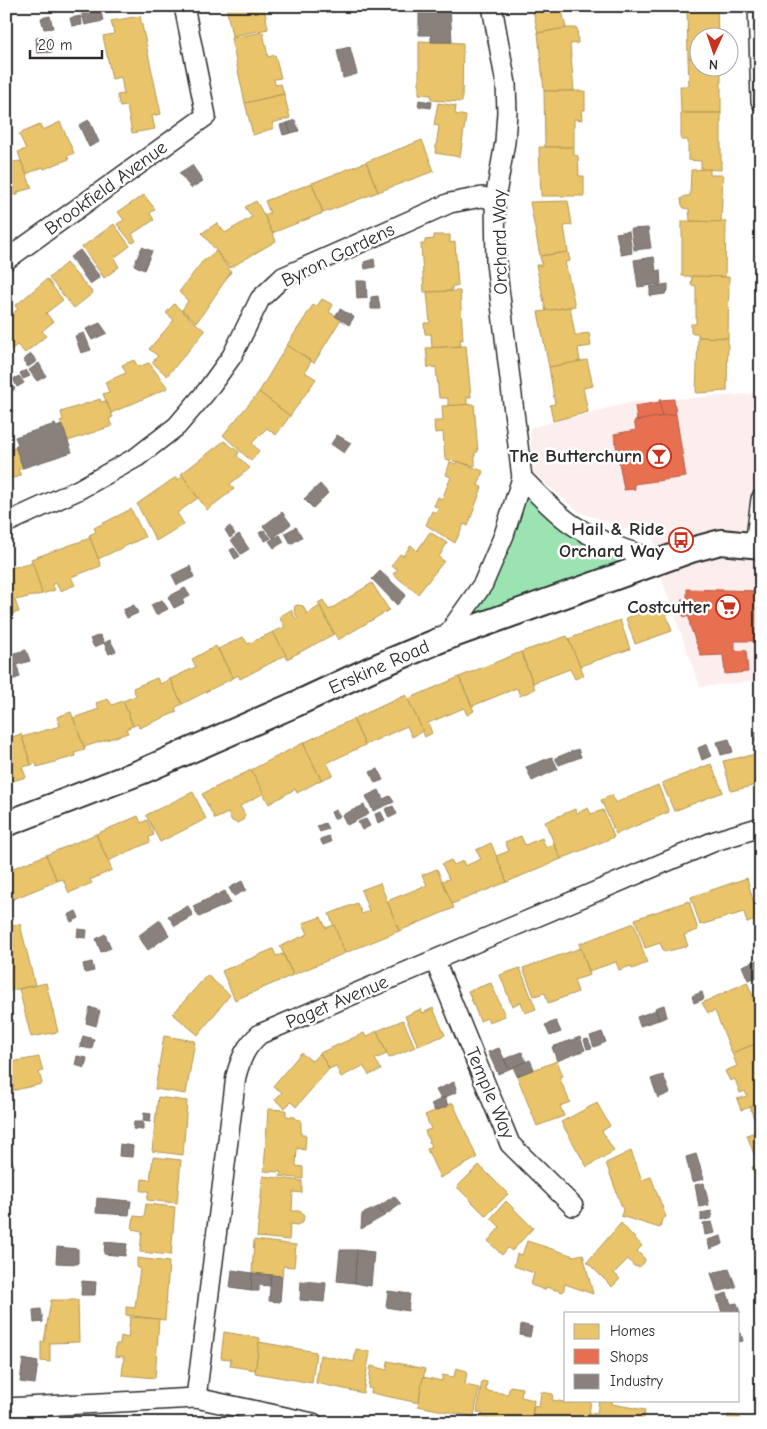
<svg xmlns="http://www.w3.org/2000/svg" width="767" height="1429" font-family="'Comic Neue',sans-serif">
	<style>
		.built { fill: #fdeeee }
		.green { fill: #9be4b2; stroke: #63886e }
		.homes { fill: #e9c46a; stroke: #b09657 }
		.shops { fill: #e76f51; stroke: #af5b46 }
		.industry { fill: #8a817c; stroke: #6e6764 }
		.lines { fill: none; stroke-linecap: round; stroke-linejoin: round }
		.minor-casing { stroke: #2b2b2b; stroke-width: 22 }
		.tertiary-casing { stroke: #2b2b2b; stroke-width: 28 }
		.minor { stroke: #fff; stroke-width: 19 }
		.tertiary { stroke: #fff; stroke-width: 24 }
		.labels { text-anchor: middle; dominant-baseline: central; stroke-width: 5; stroke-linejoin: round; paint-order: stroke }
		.street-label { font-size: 19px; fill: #2b2b2b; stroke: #fff }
		.poi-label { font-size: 19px; font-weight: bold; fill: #2b2b2b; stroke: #fff; text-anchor: end }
	</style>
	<rect width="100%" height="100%" fill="#fff"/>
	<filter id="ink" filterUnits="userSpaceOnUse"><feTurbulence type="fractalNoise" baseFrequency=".02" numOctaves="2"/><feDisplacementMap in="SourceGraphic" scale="10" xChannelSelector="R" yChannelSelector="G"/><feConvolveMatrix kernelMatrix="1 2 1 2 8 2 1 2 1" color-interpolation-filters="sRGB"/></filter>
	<g filter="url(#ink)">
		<path class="built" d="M761,393V680L700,687L657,566L654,539L579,512L533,473L530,428L632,402Z"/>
		<path class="green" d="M524,486L646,562L456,629Z"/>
		<g class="homes">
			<path d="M226,6H264L268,29L232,36Z"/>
			<path d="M532,6H561L566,28L538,33Z"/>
			<path d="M687,6H717L718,38H700V58H688Z"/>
			<path d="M140,16L161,114L152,116L155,129L132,133L127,106L120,107L117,95L124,94L121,77L112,79L103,36L114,34L111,21Z"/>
			<path d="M566,28H577L578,43L570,44L574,91H544L538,33Z"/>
			<path d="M263,32L268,57L275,55L281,78L274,79L275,85L281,84L284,94L245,103L231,38Z"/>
			<path d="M419,41L463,43L462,102L431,100V95L419,94Z"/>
			<path d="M688,58H700V68H721V113H681L680,86H689Z"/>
			<path d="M544,91H585V110H581L582,120L574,119V147H545Z"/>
			<path d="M284,94L290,118L272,123L274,128L253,135L245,103Z"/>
			<path d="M438,103L456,106L455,114L466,116L460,157L435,153L439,126L434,125Z"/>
			<path d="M681,113H721V170L701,169V161L688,160V140H681Z"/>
			<path d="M60,122L74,153L67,156L69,159L44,169L43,167L26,174L18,152L26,149L19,134L40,125L43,130Z"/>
			<path d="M422,140L434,171L378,192L366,162Z"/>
			<path d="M539,147H574V155L578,156L579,176H584V196H541Z"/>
			<path d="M21,161L32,188L18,192V195H11V200L6,201V163Z"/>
			<path d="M366,162L378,192L323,213L312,183Z"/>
			<path d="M710,169V175H723L721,222L690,221L689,209L684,208L682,205L681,199L685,196H690L691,170Z"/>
			<path d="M312,183L323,213L272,233L264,215L270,213L265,201Z"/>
			<path d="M144,195L155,209L150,213L154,220L132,234L136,241L132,243L117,224L124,220L118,212Z"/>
			<path d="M256,201L264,215L276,241L230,268L202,233L217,223L225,233L252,217L245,207Z"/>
			<path d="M568,201L572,225L564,226L568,252L540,256L530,202Z"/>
			<path d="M682,221L726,222L725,277L682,276Z"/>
			<path d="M114,224L130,246L114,258L119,267L104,278L82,247Z"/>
			<path d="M434,235H450V243L455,242L458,286H452V291L424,292L421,244H425V240L434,239Z"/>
			<path d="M216,251L231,272L197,322L182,310L188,301L179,292L202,262Z"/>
			<path d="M568,252L570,261L565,262L575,306L546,311L536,265H542L540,256Z"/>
			<path d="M66,263L93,293L74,308L49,278Z"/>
			<path d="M692,276L729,277L728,338L698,337V333H691V324H696V286L691,285Z"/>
			<path d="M47,279L63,300L46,313L53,322L42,331L46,336L25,353L17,345L9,351L6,347V319L18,309L15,306Z"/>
			<path d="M460,291L463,340L460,339L461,346L432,348L431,334H425L424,323H430L427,292Z"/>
			<path d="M322,299L333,305L329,312L341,319L314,363L287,345L313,305L317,306Z"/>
			<path d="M174,304L205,331L167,376L152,362L158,356L149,349L174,320L166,313Z"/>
			<path d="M570,307L575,335L589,333L591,346L578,348L580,362L549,367L538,312Z"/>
			<path d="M698,337L728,338L727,391L696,393Z"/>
			<path d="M287,345L311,361L305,372L316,379L290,416L259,392Z"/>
			<path d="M466,346L471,397H467V405L448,406V398H439L436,367L428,368L426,348Z"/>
			<path d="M134,360L138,367L149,363L168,388L111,413L103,394L109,392L105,382L126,373L122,365Z"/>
			<path d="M587,360L593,386L583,388L588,412L553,421L550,405L555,404L549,367Z"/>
			<path d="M259,392L290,416L276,435L267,428L252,443L259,451L251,461L223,435Z"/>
			<path d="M100,399L101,402L106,401L111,413L113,417L109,419L112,426L68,441L60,421L63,420L61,412Z"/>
			<path d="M474,404L478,452H475V466L445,459L443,432L435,433L434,421H443L442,406Z"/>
			<path d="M224,441L239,452L237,456L250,468L230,484L234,489L207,510L181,474Z"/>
			<path d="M6,447L7,450L16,448L23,468L18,469L21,476L6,480Z"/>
			<path d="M457,461L483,471L478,486L482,487L468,526L464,524L455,543L426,525L432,511L436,513L439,508L434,506L438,497L442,499L451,477L446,475L450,462L456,464Z"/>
			<path d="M183,476L198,498L177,513L184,524L156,541L137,504L176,477L178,480Z"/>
			<path d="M131,509L145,537L98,559L89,535L96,532L94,528Z"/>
			<path d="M430,532L447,543L439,557L444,561L418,594L393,574L398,569L391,566L400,554L403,556L411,545L417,551Z"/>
			<path d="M90,538L101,566L71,577L75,585L60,591L56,583L52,584L55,590L42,594L31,559Z"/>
			<path d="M33,563L42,594L15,600L19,612L6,615V569Z"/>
			<path d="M372,583L389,610L338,640L318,603L323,600L329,610Z"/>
			<path d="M298,605L303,606L307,614L320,606L334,634L287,659L273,632L285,627L279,617L291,610L296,619L298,618L294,611L295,606Z"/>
			<path d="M663,605L672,631L635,644L626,618Z"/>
			<path d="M620,620L630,649L580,666L568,639Z"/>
			<path d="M273,632L286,655L240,679L238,675L233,678L218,649L243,637L248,644Z"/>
			<path d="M567,636L584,675L575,679L570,669L533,683L521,652Z"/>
			<path d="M216,646L233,678L182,704L170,679L196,667L192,659Z"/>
			<path d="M521,652L535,689L520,696L517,688L472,706L459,677Z"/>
			<path d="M459,677L474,711L467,715L464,708L428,723L432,733L425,737L408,699Z"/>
			<path d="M157,678L160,684L170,679L182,704L175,708L177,712L139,728L138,724L133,726L123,701L136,696L133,688Z"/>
			<path d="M406,695L423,731L412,737L407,726L365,745L353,719Z"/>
			<path d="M108,699L112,705L123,701L133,726L126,729L128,733L84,747L73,718L99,709L96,703Z"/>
			<path d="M71,712L85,750L74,753L76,756L37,767L36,763L31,765L22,737L60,726L57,717Z"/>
			<path d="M353,719L365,745L327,763L333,775L321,780L303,743Z"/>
			<path d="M21,734L31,765L22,767L26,777L6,783V739Z"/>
			<path d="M303,743L321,780L297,793L295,789L269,804L251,770Z"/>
			<path d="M761,753V784L731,791L723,761Z"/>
			<path d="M711,764L723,792L674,811L662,783Z"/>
			<path d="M251,770L264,793L240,806L245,815L243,820L237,823L232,821L228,813L215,819L202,794Z"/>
			<path d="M658,785L669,812L616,834L601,800L612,795L615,803Z"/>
			<path d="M193,792L206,819L160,842L146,815Z"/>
			<path d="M588,808L591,814L603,810L614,837L561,859L545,822L575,809L577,813Z"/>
			<path d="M138,816L141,823L147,820L154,835L149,837L150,842L108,861L96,834Z"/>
			<path d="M96,834L112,870L90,880L92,883L69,893L63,879L57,881L46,855Z"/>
			<path d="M521,836L525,845L542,838L546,848L554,844L561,859L507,882L496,856L509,851L505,842Z"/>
			<path d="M491,843L507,882L452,904L442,881L449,879L442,864L451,860L454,865L463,861L465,866L481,859L476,850Z"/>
			<path d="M46,855L57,881L6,902V871Z"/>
			<path d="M437,869L454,908L399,931L387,901L427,885L422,875Z"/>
			<path d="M747,878L758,919L747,923L744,912L700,925L691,897Z"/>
			<path d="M380,883L399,931L345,953L329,914L357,903L362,914L369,911L361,890Z"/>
			<path d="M689,901L698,930L684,935L688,946L664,952L660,943L645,948L635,919Z"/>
			<path d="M321,917L326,928L334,925L345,953L293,975L280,946L308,934L303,923Z"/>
			<path d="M634,923L647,963L632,969L631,966L619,970L616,962L589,971L579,944Z"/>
			<path d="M20,924L35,985L9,991L6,979V927Z"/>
			<path d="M581,948L590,975L574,980L578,992L548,1003L545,993L534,996L523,968Z"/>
			<path d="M273,949L276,956L283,954L293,975L235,1000L222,971Z"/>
			<path d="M520,968L536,1009L525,1013L521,1002L512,1006L500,975Z"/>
			<path d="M207,975L230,995L198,1035L173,1014Z"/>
			<path d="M747,982L761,1015V1042L732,1053L715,1011L708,1013L702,1003Z"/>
			<path d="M46,983L58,1032L31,1037L19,989Z"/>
			<path d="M491,983L505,1016L489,1022L487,1018L480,1021L468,991Z"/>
			<path d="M433,1008L445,1035L418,1046L405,1016L421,1009L423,1013Z"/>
			<path d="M403,1020L415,1047L389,1058L377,1031Z"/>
			<path d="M377,1031L387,1054L375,1059L381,1070L369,1075L363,1066L341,1077L336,1066L329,1069L320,1053L364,1033L366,1037Z"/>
			<path d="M164,1036L195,1041L186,1094L155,1089Z"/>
			<path d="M758,1043L761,1052V1104L741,1110L737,1099L747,1096L745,1091L740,1093L735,1079L730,1081L725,1071L737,1066L732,1053Z"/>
			<path d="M301,1053L312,1061L320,1053L329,1069L296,1107L291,1102L285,1108L275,1100L282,1092L273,1086Z"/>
			<path d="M39,1057L43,1071L39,1072L42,1084L6,1092V1063Z"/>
			<path d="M557,1061L563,1076L559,1077L570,1102L560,1106L564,1116L537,1126L517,1076Z"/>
			<path d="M158,1097L187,1101L183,1155L152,1151Z"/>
			<path d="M453,1103L477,1158L440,1178L427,1149L431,1147L425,1131L431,1129L425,1115Z"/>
			<path d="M597,1103L610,1126L602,1131L614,1151L587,1167L561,1122Z"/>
			<path d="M761,1104V1164L758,1165L747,1135L758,1131L750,1107Z"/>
			<path d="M268,1109L286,1110V1116L295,1117L296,1119L301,1120V1135H306L305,1150L297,1148L296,1166L303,1167V1179L280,1176L281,1172L264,1171Z"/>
			<path d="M631,1151L642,1180L651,1177L666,1217L662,1219L660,1228L621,1216L623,1210L606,1163Z"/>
			<path d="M153,1157L181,1160L177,1203L147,1200L149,1191H141L142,1179L150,1180Z"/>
			<path d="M761,1164V1176L756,1177L752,1167Z"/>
			<path d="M479,1165L508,1194L486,1216L457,1187Z"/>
			<path d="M263,1176L302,1181V1193L293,1192L292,1211H300L304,1216L303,1222L297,1225L290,1224L289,1240L257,1237Z"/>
			<path d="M506,1201L533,1228L512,1251L508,1248L502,1255L488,1241L500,1227L491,1218Z"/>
			<path d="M146,1204L175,1207L171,1255L140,1252L142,1231L132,1229L134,1216L144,1217Z"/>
			<path d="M621,1223L642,1246L637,1251L645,1259L644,1263L639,1267L634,1266L628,1259L614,1273L620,1279L612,1287L587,1262Z"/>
			<path d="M254,1240L296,1245L294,1267L283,1266L282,1276L252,1273Z"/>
			<path d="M527,1241L574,1256L583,1254L593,1294L565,1284L563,1292L546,1287L545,1290L531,1285L534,1273L514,1266L517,1254L522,1255Z"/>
			<path d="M137,1258L169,1262L165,1320L126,1315V1307L135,1308L140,1268H137Z"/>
			<path d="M51,1300H78L79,1342L50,1343V1362L41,1361V1342H44Z"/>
			<path d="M130,1317L159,1319L155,1378L122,1375L124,1357L115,1356L116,1344H120L121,1336L128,1338Z"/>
			<path d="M224,1332L260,1338L256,1370L230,1366L231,1359L221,1358Z"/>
			<path d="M259,1342L316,1352L312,1383L255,1373Z"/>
			<path d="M356,1349L370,1352L363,1393L316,1383L320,1355L354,1362Z"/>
			<path d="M388,1361L425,1369L419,1403L371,1393L372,1389L368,1388L371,1366L387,1370Z"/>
			<path d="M456,1368L467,1371L465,1385L479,1388L474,1417L418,1406L423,1377L442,1381V1375L454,1377Z"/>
			<path d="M482,1381L487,1382L486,1391L508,1394L510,1386L522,1388L521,1397L534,1400L531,1423H509L482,1418V1413L477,1412Z"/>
			<path d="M541,1392L553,1394L552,1400L570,1403L571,1400H591L588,1423H531L534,1406L539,1407Z"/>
			<path d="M599,1400H612V1404L645,1410L643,1423H588L589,1413L597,1414Z"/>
			<path d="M728,1415L740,1417L739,1423H728Z"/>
			<path d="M672,1420L688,1423H672Z"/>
		</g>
		<g class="shops">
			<path d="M674,399L676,414L662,416L659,400Z"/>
			<path d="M660,402L662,416L637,421L635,406Z"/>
			<path d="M676,414L686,477L634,484L635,489L624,490L614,434L636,430L634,421Z"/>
			<path d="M687,589L761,591V641H735V651L746,650L748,672L725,674L723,655L701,656L690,626L689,617L683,616L682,599L687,600Z"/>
		</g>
		<g class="industry">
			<path d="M419,6H450L452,42H431V35H419Z"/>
			<path d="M100,7L103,21L85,25L81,11Z"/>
			<path d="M50,16L53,28L44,29L41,18Z"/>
			<path d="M81,16L82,25L72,26L70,18Z"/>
			<path d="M51,37L52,52L37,53L36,38Z"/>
			<path d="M350,47L357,74L343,78L337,50Z"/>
			<path d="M419,100L432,102L431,108L418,106Z"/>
			<path d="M89,120L99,142L89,147L79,125Z"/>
			<path d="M295,120L299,131L291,133L287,123Z"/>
			<path d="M287,123L291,133L283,135L280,125Z"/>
			<path d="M192,165L203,181L191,188L179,173Z"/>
			<path d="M648,228L651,248L634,250L631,229Z"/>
			<path d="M629,231L632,253L621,255L616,233Z"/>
			<path d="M142,247L152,251L144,270L134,265Z"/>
			<path d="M80,250L100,277L90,284L70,257Z"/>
			<path d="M654,257L656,271L660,270L661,284L638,287L634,260Z"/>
			<path d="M374,259L375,267L365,269L364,262Z"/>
			<path d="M356,281H366L367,298L357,299Z"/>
			<path d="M668,284V291L665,294L650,296V287Z"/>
			<path d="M378,296L380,309H371V297Z"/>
			<path d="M340,309L354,317L349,325L335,316Z"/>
			<path d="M100,323L107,333L92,340L86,329Z"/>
			<path d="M84,333L91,350L81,353L75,336Z"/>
			<path d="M31,354L37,361L28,367L23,360Z"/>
			<path d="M39,363L46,376L37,381L29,370Z"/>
			<path d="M26,370L30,376L23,379L20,373Z"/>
			<path d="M19,376L24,383L17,387L13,379Z"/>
			<path d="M11,383L15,389L7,394L6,386Z"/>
			<path d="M55,424L56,427L62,425L72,452L23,468L15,446L18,444L15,437Z"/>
			<path d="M337,435L351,443L344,453L331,444Z"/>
			<path d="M320,484L328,493L313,508L304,499Z"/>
			<path d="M282,512L291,524L273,538L263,526Z"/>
			<path d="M230,526L235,534L230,538L225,530Z"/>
			<path d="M296,527L302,537L291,544L285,533Z"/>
			<path d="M264,530L271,538L265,541L259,533Z"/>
			<path d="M239,534L249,549L241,554L231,540Z"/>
			<path d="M280,535L284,542L274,548L269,541Z"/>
			<path d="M234,548L240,556L235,559L230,550Z"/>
			<path d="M190,566L194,577L177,585L172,575Z"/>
			<path d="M380,571L406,595L397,605L372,579Z"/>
			<path d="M185,588L190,596L182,600L184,603L174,608L168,597Z"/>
			<path d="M162,600L168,609L156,615L151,605Z"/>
			<path d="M134,605L138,613L127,618L123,610Z"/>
			<path d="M100,635L104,643L94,647L90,639Z"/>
			<path d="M110,640L116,651L109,654L104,643Z"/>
			<path d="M26,650L30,661L6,668V655Z"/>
			<path d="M17,665L20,677L9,681L6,668Z"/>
			<path d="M761,731V745L757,746L754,732Z"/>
			<path d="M729,739L733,752L721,755L717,742Z"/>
			<path d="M707,744L711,756L702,760L698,748Z"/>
			<path d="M578,749L581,757L559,765L555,758Z"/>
			<path d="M552,757L558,769L532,781L526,767Z"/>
			<path d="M378,769L383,780L375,783L370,772Z"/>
			<path d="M379,790L383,799L390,796L394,802L373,811L366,796Z"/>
			<path d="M364,805L369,814L347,825L342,815Z"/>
			<path d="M393,806L397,814L389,818L385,809Z"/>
			<path d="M336,810L340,816L334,819L331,812Z"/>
			<path d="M381,812L385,820L378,823L375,814Z"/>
			<path d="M366,819L370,826L362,830L358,822Z"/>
			<path d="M325,823L328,829L320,832L317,826Z"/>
			<path d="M329,836L331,842L323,845L320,839Z"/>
			<path d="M242,881L246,890L234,896L229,888Z"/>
			<path d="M225,891L230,903L199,917L193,906Z"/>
			<path d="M188,906L193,916L175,926L168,916Z"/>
			<path d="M76,911L79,918L71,922L68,915Z"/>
			<path d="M160,920L169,935L148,950L138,936Z"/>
			<path d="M78,929L87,930L86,938L77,937Z"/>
			<path d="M105,934L111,948L101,952L96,939Z"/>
			<path d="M760,959L761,976L748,980L742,966Z"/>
			<path d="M92,962L94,971L85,973L83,964Z"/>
			<path d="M702,992L704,999L694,1003L692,996Z"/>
			<path d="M664,1005L667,1017L659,1020L655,1008Z"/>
			<path d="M90,1007L100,1011L96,1026L86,1023Z"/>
			<path d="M656,1010L659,1020L640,1026L637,1017Z"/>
			<path d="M556,1021L561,1032L550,1036L545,1025Z"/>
			<path d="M602,1032L606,1042L594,1047L590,1036Z"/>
			<path d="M83,1036L94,1039L92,1049L80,1047Z"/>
			<path d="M580,1037L585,1050L557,1061L552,1047Z"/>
			<path d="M588,1039L592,1048L587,1049L584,1040Z"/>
			<path d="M499,1048L509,1069L498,1074L488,1052Z"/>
			<path d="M522,1052L526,1062L509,1069L504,1059Z"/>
			<path d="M77,1056L87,1058L85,1068L75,1065Z"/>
			<path d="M530,1060L534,1069L517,1076L513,1067Z"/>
			<path d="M663,1075L670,1093L658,1098L651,1079Z"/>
			<path d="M454,1082L457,1092L441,1099L436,1090Z"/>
			<path d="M445,1097L448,1106L435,1111L431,1104Z"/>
			<path d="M144,1113L151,1114L150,1122L143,1121Z"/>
			<path d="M134,1122H143V1130L133,1129Z"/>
			<path d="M120,1144L133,1146L132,1157L119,1156Z"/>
			<path d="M696,1154L704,1179L692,1182L686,1157Z"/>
			<path d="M11,1157L14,1167L6,1169V1158Z"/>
			<path d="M704,1183L709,1205L699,1207L695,1185Z"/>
			<path d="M394,1196L401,1204L384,1216L378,1207Z"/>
			<path d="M97,1198L131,1201L129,1215L96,1213Z"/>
			<path d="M378,1207L384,1216L361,1229L362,1214Z"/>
			<path d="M711,1211L712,1218L701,1221V1213Z"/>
			<path d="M712,1222L715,1233L705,1235L703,1223Z"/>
			<path d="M721,1236L723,1244L710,1249L707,1240Z"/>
			<path d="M105,1242L127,1244L125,1256L104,1254Z"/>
			<path d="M57,1247L78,1249V1264L56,1263Z"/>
			<path d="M340,1250H357L355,1283L337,1281Z"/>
			<path d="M357,1250L374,1252L371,1286L355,1283Z"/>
			<path d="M729,1269L736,1287L717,1292L711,1273Z"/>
			<path d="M232,1270L252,1273L251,1291L230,1288Z"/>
			<path d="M252,1273L271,1275L270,1286L259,1285V1291H251Z"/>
			<path d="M271,1275L282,1276L280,1302L269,1301Z"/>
			<path d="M82,1281L96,1282L95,1295H81Z"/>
			<path d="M301,1281L326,1283L324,1302L300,1300Z"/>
			<path d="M388,1291L410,1294L408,1311L386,1307Z"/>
			<path d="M727,1293L731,1304L737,1303L740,1313H722L717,1296Z"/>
			<path d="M41,1309L43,1322L34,1323L33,1310Z"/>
			<path d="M521,1324L532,1327L530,1337L520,1335Z"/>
			<path d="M738,1333H741L743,1341L738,1342Z"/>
			<path d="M23,1359L38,1362L35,1384L20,1382Z"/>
		</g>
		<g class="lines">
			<defs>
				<g id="minor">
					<path d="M758,6L761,101"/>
					<path d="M6,260L206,116L184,6"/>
					<path d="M522,478C537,493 552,510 570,523C596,541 629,551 659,561"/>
					<path d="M6,523L78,490L137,457L177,426L206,392L232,356L260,299L283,277L450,203L482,197L495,200"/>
					<path d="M755,545L761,499"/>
					<path d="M445,638L483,584L504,535L522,478L496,263L495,200L505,142L507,112L506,84L492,6"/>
					<path d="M435,961L510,1144L573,1206"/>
					<path d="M196,1398L236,1076C241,1058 246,1046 260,1034L715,841L761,827"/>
					<path d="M6,1408L196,1398L313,1423"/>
				</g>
				<path id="tertiary" d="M6,824L143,771L296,704L371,669L445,638L691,550L721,542L761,546"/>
			</defs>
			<use href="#minor" class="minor-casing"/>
			<use href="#tertiary" class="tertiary-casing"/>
			<use href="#minor" class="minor"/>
			<use href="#tertiary" class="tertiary"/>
		</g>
	</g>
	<defs>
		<symbol id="bar-ring" viewBox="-11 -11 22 22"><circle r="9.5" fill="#fff" stroke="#c8321e" stroke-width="1.5"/><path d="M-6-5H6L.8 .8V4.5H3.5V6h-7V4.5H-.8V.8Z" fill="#c8321e"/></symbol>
		<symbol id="bus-ring" viewBox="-11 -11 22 22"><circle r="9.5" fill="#fff" stroke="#c8321e" stroke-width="1.5"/><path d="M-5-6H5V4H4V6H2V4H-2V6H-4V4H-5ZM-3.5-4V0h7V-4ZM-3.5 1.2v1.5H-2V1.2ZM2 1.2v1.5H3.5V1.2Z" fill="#c8321e"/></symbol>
		<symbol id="supermarket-ring" viewBox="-11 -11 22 22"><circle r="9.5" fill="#fff" stroke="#c8321e" stroke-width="1.5"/><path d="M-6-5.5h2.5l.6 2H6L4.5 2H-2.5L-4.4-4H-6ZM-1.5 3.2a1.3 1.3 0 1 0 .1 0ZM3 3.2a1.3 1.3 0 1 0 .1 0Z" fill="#c8321e"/></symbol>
	</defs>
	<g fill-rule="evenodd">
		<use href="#bar-ring" x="645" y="442" width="28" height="28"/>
		<use href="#bus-ring" x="667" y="526" width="28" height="28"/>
		<use href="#supermarket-ring" x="714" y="593" width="28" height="28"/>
	</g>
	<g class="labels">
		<g class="street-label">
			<text transform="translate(106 188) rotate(-36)">Brookfield Avenue</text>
			<text transform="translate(500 242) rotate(-91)">Orchard Way</text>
			<text transform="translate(338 255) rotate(-26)">Byron Gardens</text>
			<text transform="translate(379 667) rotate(-24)">Erskine Road</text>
			<text transform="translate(337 1002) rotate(-23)">Paget Avenue</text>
			<text transform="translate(490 1093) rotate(67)">Temple Way</text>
		</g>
		<g class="poi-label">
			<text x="642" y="456">The Butterchurn</text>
			<text x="664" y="529">Hail &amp; Ride<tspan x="664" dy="22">Orchard Way</tspan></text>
			<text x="710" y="607">Costcutter</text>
		</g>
	</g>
	<rect width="767" height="1429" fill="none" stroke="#fff" stroke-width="25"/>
	<rect x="12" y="12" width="742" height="1404" fill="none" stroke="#2b2b2b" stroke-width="2" filter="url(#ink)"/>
	<rect x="564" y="1312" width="175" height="90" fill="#ffffff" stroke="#aaaaaa"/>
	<rect x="574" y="1324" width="25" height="15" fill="#e9c46a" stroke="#aaaaaa"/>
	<text x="610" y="1336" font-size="15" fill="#2b2b2b">Homes</text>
	<rect x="574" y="1349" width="25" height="15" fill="#e76f51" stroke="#aaaaaa"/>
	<text x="610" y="1362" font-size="15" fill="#2b2b2b">Shops</text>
	<rect x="574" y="1374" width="25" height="15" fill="#8a817c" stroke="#aaaaaa"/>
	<text x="610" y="1386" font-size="15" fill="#2b2b2b">Industry</text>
	<g transform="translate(714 52) rotate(183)"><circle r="24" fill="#ffffff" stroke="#aaaaaa"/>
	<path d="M0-4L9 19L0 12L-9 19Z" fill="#c8321e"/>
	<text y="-8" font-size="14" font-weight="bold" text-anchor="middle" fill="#2b2b2b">N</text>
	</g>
	<path d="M30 50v8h72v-8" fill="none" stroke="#2b2b2b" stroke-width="2.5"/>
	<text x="38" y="50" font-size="15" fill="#2b2b2b" stroke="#ffffff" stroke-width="4" paint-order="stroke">20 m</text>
</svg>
